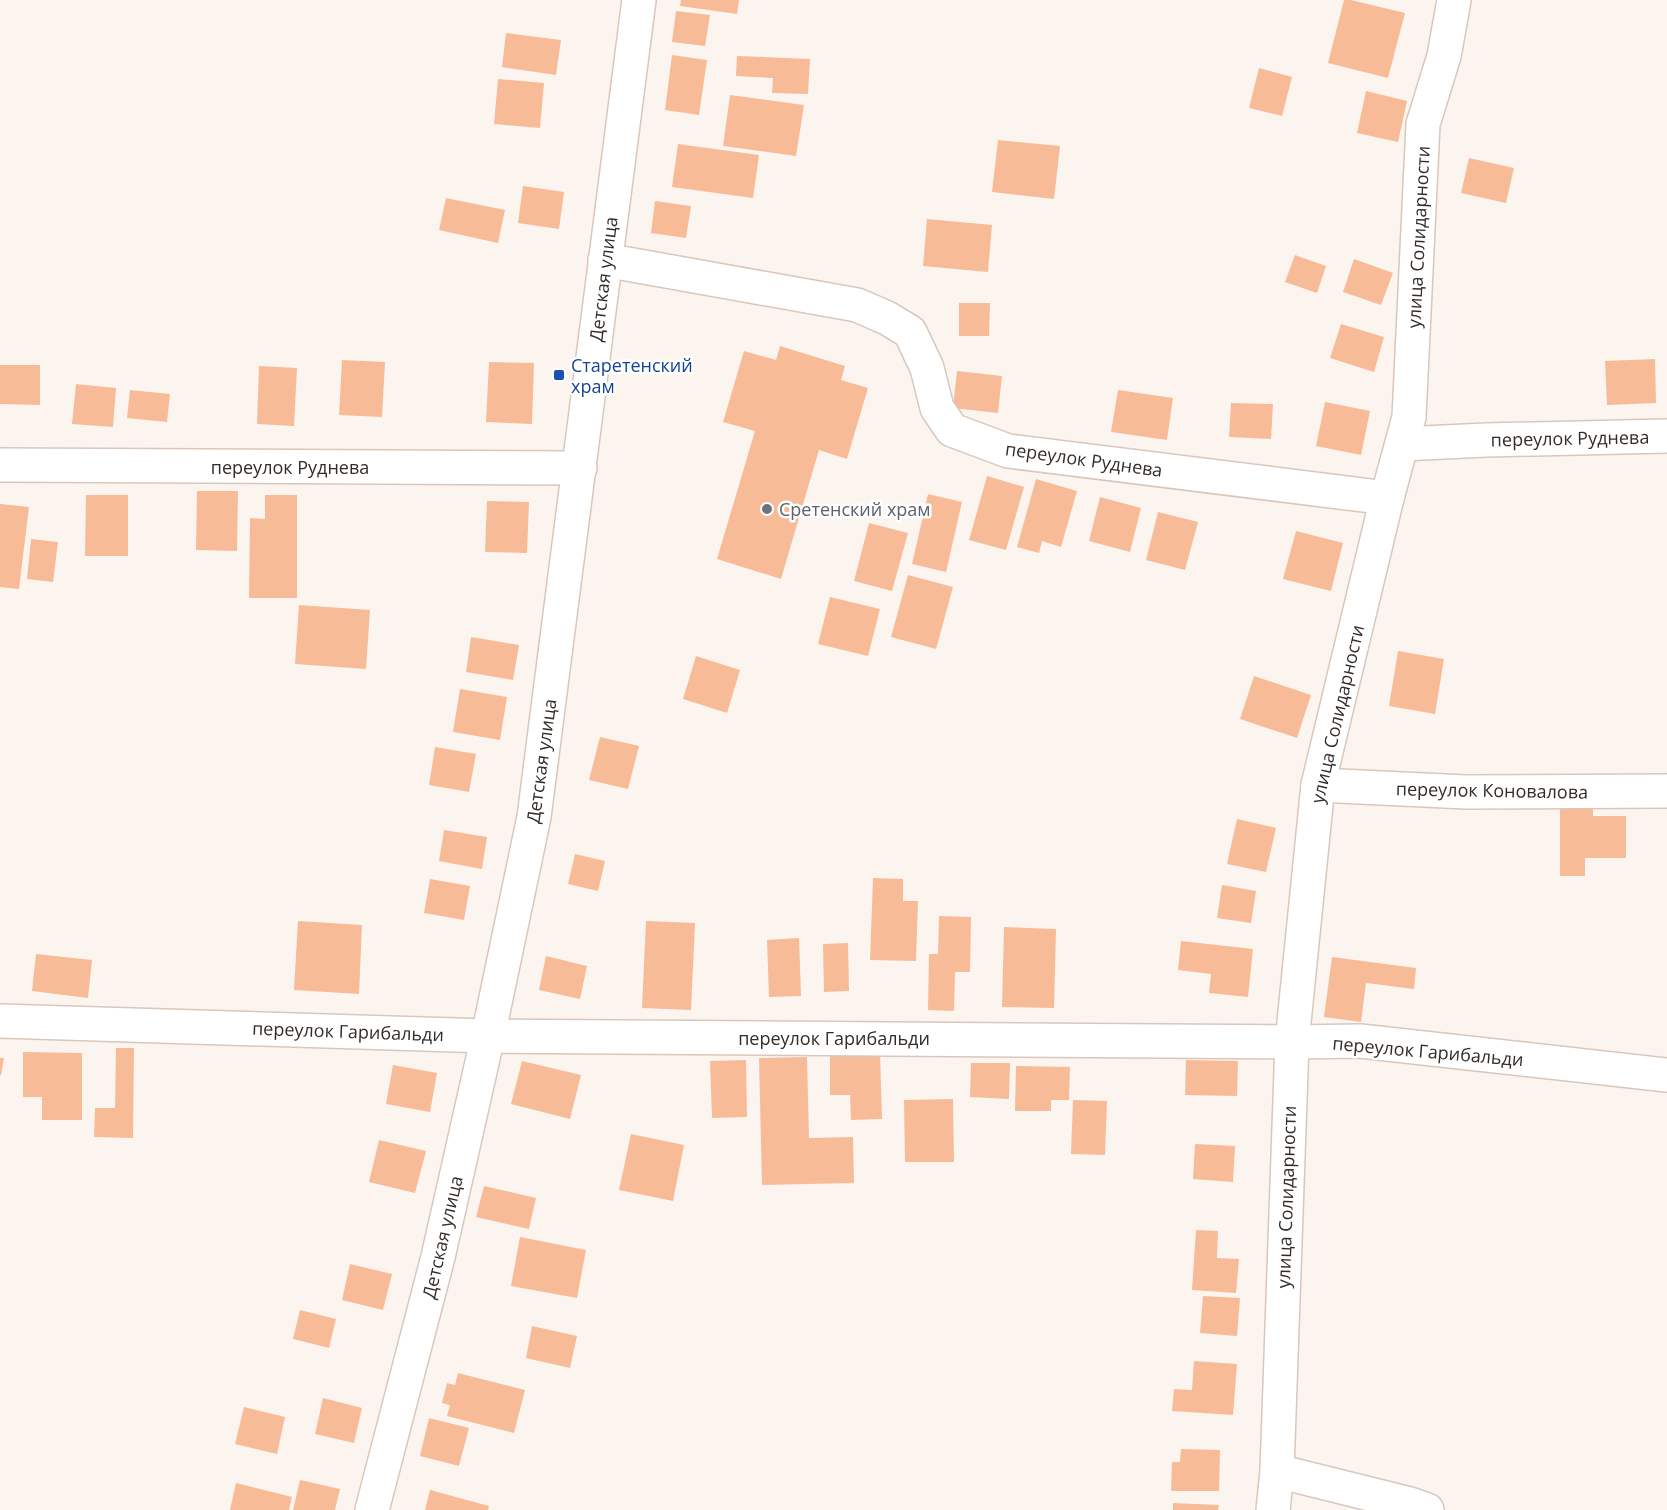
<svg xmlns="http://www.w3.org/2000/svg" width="1667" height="1510" font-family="'Open Sans',sans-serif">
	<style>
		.building { fill: #f7bc97 }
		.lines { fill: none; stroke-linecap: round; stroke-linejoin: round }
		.minor-casing { stroke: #dac7bb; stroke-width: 36 }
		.minor { stroke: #fff; stroke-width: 33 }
		.transit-dot { fill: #1a4fb4; stroke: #fff; stroke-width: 2 }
		.worship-dot { fill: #6b7280; stroke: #fff; stroke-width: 2 }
		.labels { text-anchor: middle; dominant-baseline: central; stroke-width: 5; stroke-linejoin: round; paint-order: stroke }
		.street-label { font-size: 18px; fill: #332c27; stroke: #fff }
		.transit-label { font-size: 18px; fill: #164399; stroke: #fff; text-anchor: start }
		.worship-label { font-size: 18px; fill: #5b616d; stroke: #fff; text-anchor: start }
	</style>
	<rect width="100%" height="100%" fill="#fcf4ef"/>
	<g class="building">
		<path d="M681,0H739L737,14L680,6Z"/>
		<path d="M1344,0H1351L1405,13L1388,78L1328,63Z"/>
		<path d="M676,11L710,15L705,46L672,42Z"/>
		<path d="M506,33L561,40L556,75L502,67Z"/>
		<path d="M672,55L707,60L699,115L665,110Z"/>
		<path d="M737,56L810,59L808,94L772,93L773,78L736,76Z"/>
		<path d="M1259,68L1292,77L1282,116L1249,108Z"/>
		<path d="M498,79L544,83L540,128L494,124Z"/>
		<path d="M1366,91L1407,101L1398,142L1357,133Z"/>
		<path d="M730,95L804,105L796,156L723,146Z"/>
		<path d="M998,140L1060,146L1054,199L992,192Z"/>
		<path d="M678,144L759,155L753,198L672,187Z"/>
		<path d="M1469,158L1514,168L1506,203L1461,193Z"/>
		<path d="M523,186L564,192L559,229L518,223Z"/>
		<path d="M446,198L505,210L498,243L439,230Z"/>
		<path d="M655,201L691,206L686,238L651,233Z"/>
		<path d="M927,219L992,225L988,272L923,266Z"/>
		<path d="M1295,255L1326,266L1317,293L1285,282Z"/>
		<path d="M1354,259L1393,273L1381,305L1343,292Z"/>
		<path d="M959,303H990L989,336H959Z"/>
		<path d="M1341,324L1384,337L1374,372L1330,358Z"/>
		<path d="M780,346L845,366L841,380L868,388L847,459L819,450L781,579L717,559L755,431L723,422L744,351L776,360Z"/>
		<path d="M1655,359L1656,403L1607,405L1605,361Z"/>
		<path d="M342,360L385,362L382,417L339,415Z"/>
		<path d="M489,362L534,363L532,424L486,422Z"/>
		<path d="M0,365H40V405L0,404Z"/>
		<path d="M259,366L297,368L294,426L257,424Z"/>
		<path d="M957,371L1002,376L998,413L953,408Z"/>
		<path d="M76,384L116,388L113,427L72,424Z"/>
		<path d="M130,390L170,394L167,422L127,418Z"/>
		<path d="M1118,390L1173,398L1167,440L1111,432Z"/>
		<path d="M1325,402L1370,411L1361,455L1316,446Z"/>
		<path d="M1231,403L1273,404L1271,439L1229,437Z"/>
		<path d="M987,476L1024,487L1006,550L969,540Z"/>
		<path d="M1036,479L1077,491L1061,547L1042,541L1039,553L1017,547Z"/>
		<path d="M197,491H238L237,551L196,550Z"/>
		<path d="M928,494L962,502L946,572L912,564Z"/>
		<path d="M86,495H128V556H85Z"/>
		<path d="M265,495H297V598H249L250,518L265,519Z"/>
		<path d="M1100,497L1141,508L1130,552L1089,541Z"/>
		<path d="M487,501L529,502L527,553L485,552Z"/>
		<path d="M0,504L29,507L19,589L0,587Z"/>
		<path d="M1158,512L1198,522L1185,570L1146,560Z"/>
		<path d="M869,523L908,533L892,591L854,581Z"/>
		<path d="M1296,531L1343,543L1331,591L1283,579Z"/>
		<path d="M31,539L58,542L53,582L27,579Z"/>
		<path d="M908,575L953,587L936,649L891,637Z"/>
		<path d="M830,597L880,609L868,656L818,644Z"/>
		<path d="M299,605L370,610L366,669L295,664Z"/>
		<path d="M471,637L519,645L513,680L466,672Z"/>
		<path d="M1398,651L1444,659L1435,714L1389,706Z"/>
		<path d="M696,656L740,670L727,713L683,699Z"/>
		<path d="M1254,676L1311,695L1297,738L1240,719Z"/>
		<path d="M460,689L507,697L500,740L453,732Z"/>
		<path d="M600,737L639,746L628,789L589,780Z"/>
		<path d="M435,747L476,754L469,792L429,785Z"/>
		<path d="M1560,808H1593V816H1626V858H1585V876H1560Z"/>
		<path d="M1237,819L1276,828L1266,872L1227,864Z"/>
		<path d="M444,830L487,837L482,869L439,861Z"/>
		<path d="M575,854L605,861L598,891L568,884Z"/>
		<path d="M873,878L903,879V901H918L916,961L870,960Z"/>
		<path d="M430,879L470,886L464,920L424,913Z"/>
		<path d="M1222,885L1256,891L1251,923L1217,918Z"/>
		<path d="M939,916L971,917L970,972H955L954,1011L928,1010L929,954H938Z"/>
		<path d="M298,921L362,925L359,994L294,990Z"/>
		<path d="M646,921L695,923L691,1010L642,1008Z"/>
		<path d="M1004,927L1056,929L1054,1008L1002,1007Z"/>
		<path d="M799,938L801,996L769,997L767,940Z"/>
		<path d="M1181,941L1253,949L1248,997L1209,993L1211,974L1178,970Z"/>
		<path d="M848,943L849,991L824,992L823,944Z"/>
		<path d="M36,954L92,960L88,998L32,991Z"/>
		<path d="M546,956L587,966L580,999L539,990Z"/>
		<path d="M1332,957L1416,968L1414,989L1366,983L1361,1022L1324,1017Z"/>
		<path d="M116,1048H134L133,1138L94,1137L95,1108H115Z"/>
		<path d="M23,1052L82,1053V1120H42V1097H23Z"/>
		<path d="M880,1053L882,1119L851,1120L850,1095H830V1055Z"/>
		<path d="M807,1057L809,1138L853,1137L854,1183L762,1185L759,1058Z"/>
		<path d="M0,1058H4L1,1075H0Z"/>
		<path d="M746,1060L747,1117L712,1118L710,1061Z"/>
		<path d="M1186,1060L1238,1061L1237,1096L1185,1095Z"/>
		<path d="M522,1061L581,1075L570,1119L511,1104Z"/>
		<path d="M971,1063H1010L1009,1099L970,1097Z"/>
		<path d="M393,1065L437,1073L430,1112L386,1104Z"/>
		<path d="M1016,1066L1070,1067L1069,1100H1051V1111H1015Z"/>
		<path d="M953,1099L954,1162H905L904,1100Z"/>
		<path d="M1073,1100L1107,1101L1105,1155L1071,1154Z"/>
		<path d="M631,1134L684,1145L673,1201L619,1190Z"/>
		<path d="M379,1140L426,1151L415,1193L369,1182Z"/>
		<path d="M1195,1144L1235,1146L1233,1182L1193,1179Z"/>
		<path d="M484,1186L536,1198L529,1229L476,1217Z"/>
		<path d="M1196,1230L1218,1231L1217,1258L1239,1259L1236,1293L1192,1290Z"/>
		<path d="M520,1237L586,1250L577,1298L511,1286Z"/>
		<path d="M350,1264L392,1274L383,1310L342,1300Z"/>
		<path d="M1203,1296L1240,1298L1237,1336L1200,1333Z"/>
		<path d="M300,1310L336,1319L329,1348L293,1339Z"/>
		<path d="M532,1326L577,1336L570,1368L526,1358Z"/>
		<path d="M1194,1361L1237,1364L1233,1415L1172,1411L1174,1389L1192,1390Z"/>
		<path d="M458,1373L525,1390L514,1433L447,1416L450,1405L442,1403L447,1383L455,1385Z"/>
		<path d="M323,1398L362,1408L354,1443L315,1434Z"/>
		<path d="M244,1407L285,1417L277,1454L235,1444Z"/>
		<path d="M429,1418L469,1428L459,1466L420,1456Z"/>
		<path d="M1181,1449L1220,1450L1219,1491H1171L1172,1462H1180Z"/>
		<path d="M300,1480L340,1489L335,1510H293Z"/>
		<path d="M236,1483L292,1497L289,1510H230Z"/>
		<path d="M430,1490L489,1506L488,1510H425Z"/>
		<path d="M1173,1503L1219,1505L1218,1510H1173Z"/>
	</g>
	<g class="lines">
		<defs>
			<g id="minor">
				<path d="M605,260L857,305L887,318L910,332L927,368L937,408L952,430L1008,451L1387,498"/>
				<path d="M1402,444L1486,440L1667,436"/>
				<path d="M0,465L580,468"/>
				<path d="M1318,785L1466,792L1667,791"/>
				<path d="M0,1021L488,1036L1292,1042L1360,1041L1667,1075"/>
				<path d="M1277,1471L1410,1504L1427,1510"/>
				<path d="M372,1510L438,1257L488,1036L534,817L639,0"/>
				<path d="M1273,1510L1277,1471L1292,1042L1318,785L1387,498L1409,417L1423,124L1444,56L1454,0"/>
			</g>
		</defs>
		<use href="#minor" class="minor-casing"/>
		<use href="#minor" class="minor"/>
	</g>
	<rect class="transit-dot" x="553" y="369" width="12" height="12" rx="3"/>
	<circle class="worship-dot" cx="767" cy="509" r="6"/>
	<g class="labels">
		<g class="street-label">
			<text transform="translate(1418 237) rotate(-87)">улица Солидарности</text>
			<text transform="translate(603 279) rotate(-83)">Детская улица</text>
			<text transform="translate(1570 438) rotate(-1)">переулок Руднева</text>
			<text transform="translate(1084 459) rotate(8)">переулок Руднева</text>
			<text x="290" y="467">переулок Руднева</text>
			<text transform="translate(1337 714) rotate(-77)">улица Солидарности</text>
			<text transform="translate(541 761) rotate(-82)">Детская улица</text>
			<text transform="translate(1492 790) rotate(1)">переулок Коновалова</text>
			<text transform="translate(348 1031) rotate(2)">переулок Гарибальди</text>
			<text x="834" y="1038">переулок Гарибальди</text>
			<text transform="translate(1428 1051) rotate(5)">переулок Гарибальди</text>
			<text transform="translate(1286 1197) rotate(-88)">улица Солидарности</text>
			<text transform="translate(442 1237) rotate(-77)">Детская улица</text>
		</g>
		<g class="transit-label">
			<text x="571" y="365">Старетенский<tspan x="571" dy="21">храм</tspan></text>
		</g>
		<g class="worship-label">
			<text x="779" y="509">Сретенский храм</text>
		</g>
	</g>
</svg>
